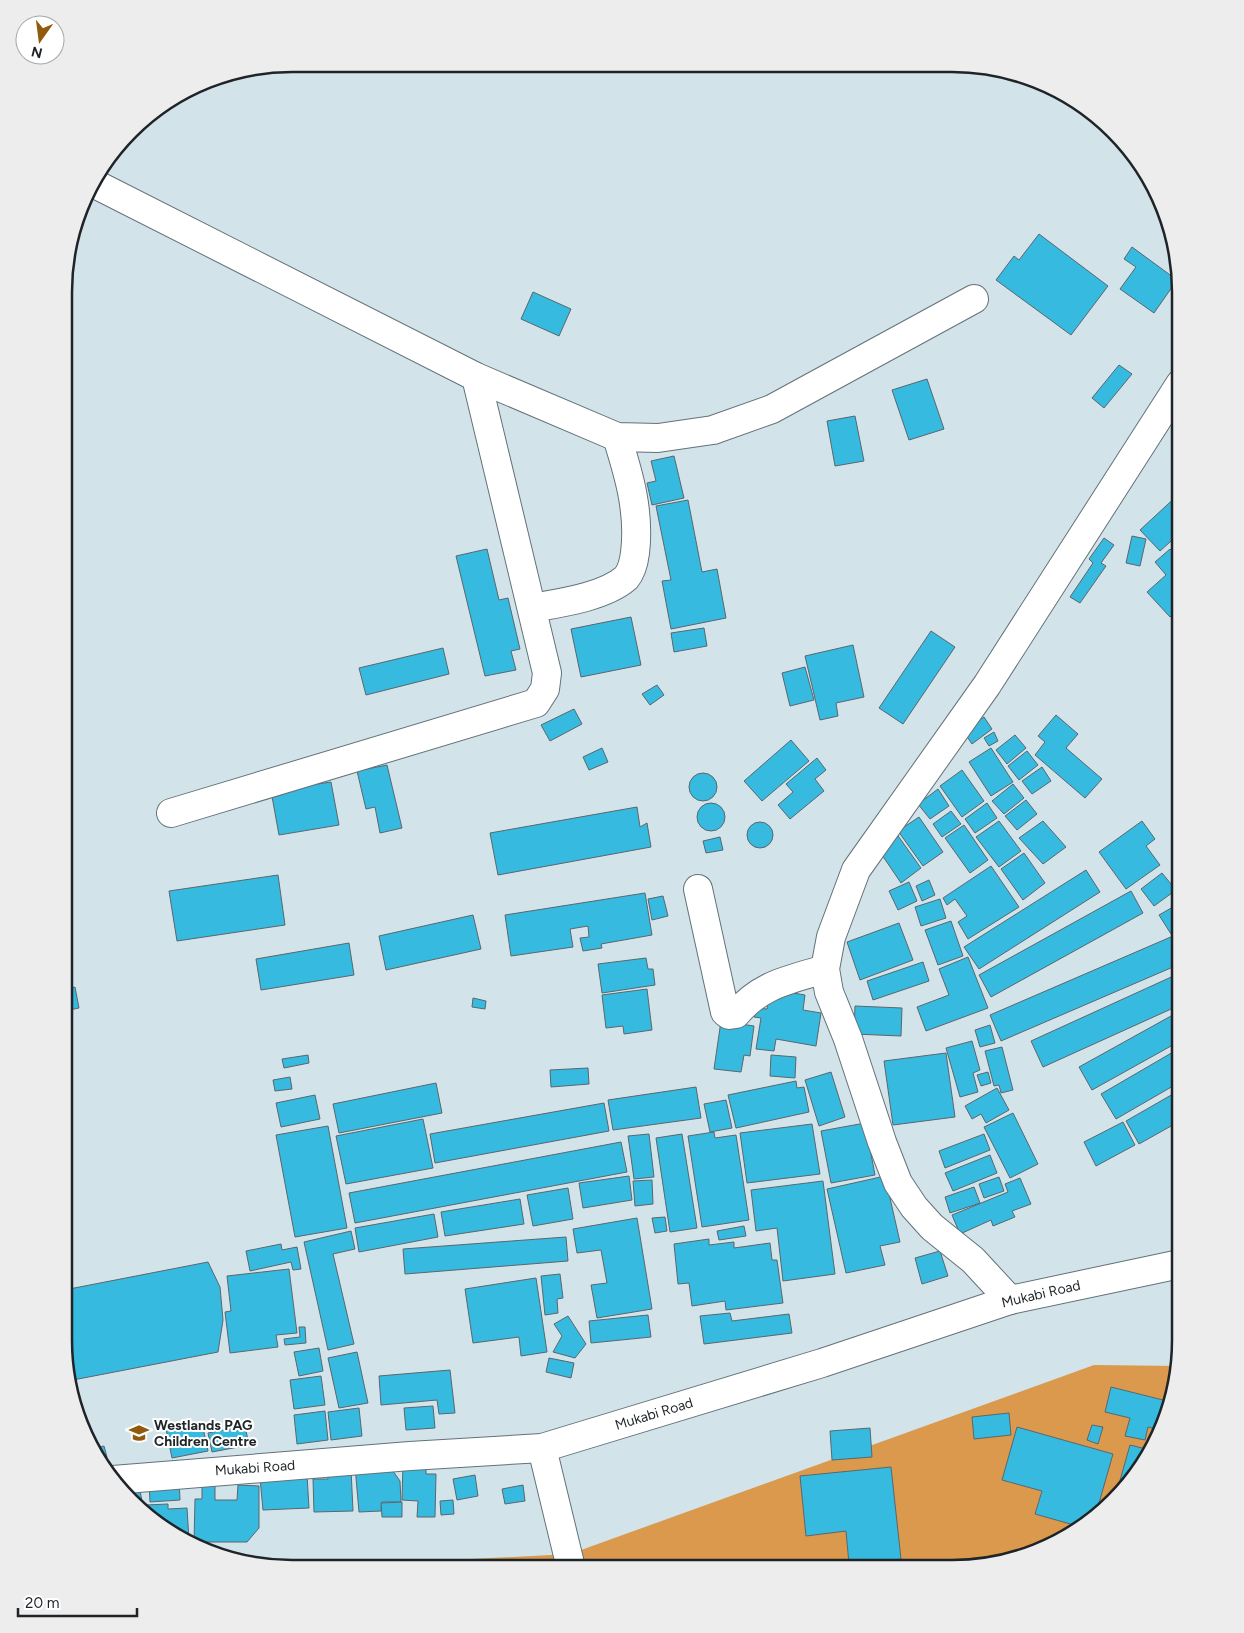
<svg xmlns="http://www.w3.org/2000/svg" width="1244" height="1633" font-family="Figtree,sans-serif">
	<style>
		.forest { fill: #da994c }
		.building { fill: #37badf; stroke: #59676d }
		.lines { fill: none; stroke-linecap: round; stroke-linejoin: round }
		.minor-casing { stroke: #637278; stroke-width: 30 }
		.minor { stroke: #fff; stroke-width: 28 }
		.labels { text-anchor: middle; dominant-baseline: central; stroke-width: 4; stroke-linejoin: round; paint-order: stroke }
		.street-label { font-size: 14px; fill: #1e2427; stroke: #fff }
		.poi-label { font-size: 14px; font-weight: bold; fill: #1e2427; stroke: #fff; text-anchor: start }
		.rim { fill: none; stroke: #1e2427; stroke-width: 2.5 }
	</style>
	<rect width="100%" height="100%" fill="#d3e3ea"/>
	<path class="forest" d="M1094,1365L1178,1366L1168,1414L1142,1467L1103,1512L1053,1546L952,1569L313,1567L570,1554Z"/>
	<g class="building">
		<path d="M1039,234L1108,286L1071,335L996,280L1014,256L1019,260Z"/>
		<path d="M1132,247L1177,280L1154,313L1120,289L1136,267L1124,259Z"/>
		<path d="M533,292L571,309L559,336L521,319Z"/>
		<path d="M1119,365L1132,374L1104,408L1092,398Z"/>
		<path d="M927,379L944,429L909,440L892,390Z"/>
		<path d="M855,416L864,461L835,466L827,421Z"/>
		<path d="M674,456L684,498L652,505L647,483L656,481L651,461Z"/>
		<path d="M1180,493V533L1160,551L1140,530Z"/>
		<path d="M688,500L702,572L717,569L726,618L671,629L662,581L671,580L656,506Z"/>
		<path d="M1132,536L1146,539L1140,566L1126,563Z"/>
		<path d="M1104,538L1114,545L1101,563L1106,566L1080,603L1070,597L1093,563L1089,559Z"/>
		<path d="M1180,539V553L1173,545Z"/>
		<path d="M487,549L499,600L508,598L520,649L511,651L516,670L485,676L456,556Z"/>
		<path d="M1170,549L1180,559V608L1170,617L1147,592L1166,575L1155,562Z"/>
		<path d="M631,617L641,665L581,677L571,629Z"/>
		<path d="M704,628L707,646L674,652L671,633Z"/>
		<path d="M931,631L955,647L903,724L879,708Z"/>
		<path d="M853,645L864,697L836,703L838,716L820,720L805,656Z"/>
		<path d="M443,648L449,674L366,695L359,668Z"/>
		<path d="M805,667L814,700L790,706L782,673Z"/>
		<path d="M657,685L664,695L650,705L642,694Z"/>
		<path d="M574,709L582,724L550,741L541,725Z"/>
		<path d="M1056,715L1078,734L1066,748L1102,779L1085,798L1035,755L1045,742L1038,736Z"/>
		<path d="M984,717L992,729L972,744L963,731Z"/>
		<path d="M994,732L998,741L989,746L984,738Z"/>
		<path d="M1015,735L1026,748L1007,764L996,750Z"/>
		<path d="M791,740L809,761L762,801L744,781Z"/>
		<path d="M602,748L608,762L589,770L583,757Z"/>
		<path d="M991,748L1013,782L991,796L969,762Z"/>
		<path d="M1027,751L1038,765L1019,780L1008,766Z"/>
		<path d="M817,758L826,770L815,779L824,791L790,819L778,805L793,792L786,784Z"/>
		<path d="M387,765L402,828L380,833L375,807L366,809L357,771Z"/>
		<path d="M1042,767L1051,781L1032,794L1022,781Z"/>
		<path d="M962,770L984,801L962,817L940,786Z"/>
		<circle cx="703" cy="787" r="14"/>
		<path d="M331,782L339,825L279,835L271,791Z"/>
		<path d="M1013,784L1024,798L1004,814L992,801Z"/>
		<path d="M938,789L949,806L930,819L918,804Z"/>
		<path d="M1026,800L1037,814L1017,830L1005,816Z"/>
		<path d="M987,803L997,818L975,833L965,819Z"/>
		<circle cx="711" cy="817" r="14"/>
		<path d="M637,807L640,827L647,823L651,847L498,875L490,833Z"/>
		<path d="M951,811L961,824L942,837L933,824Z"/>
		<path d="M919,817L943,852L923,866L898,831Z"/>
		<path d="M999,821L1021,851L999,867L976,837Z"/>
		<path d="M1043,821L1066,847L1043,864L1019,838Z"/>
		<path d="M1142,821L1155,839L1146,846L1160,865L1126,889L1099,852Z"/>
		<circle cx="760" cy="835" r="13"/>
		<path d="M964,825L988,860L970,873L945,838Z"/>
		<path d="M896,833L921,868L901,883L880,852Z"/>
		<path d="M720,837L723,850L706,853L703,841Z"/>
		<path d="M1024,853L1045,883L1023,900L1001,869Z"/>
		<path d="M991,866L1019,907L968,939L958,922L967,916L955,899L947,905L943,898Z"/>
		<path d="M1086,870L1100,892L979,969L964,947Z"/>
		<path d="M1162,873L1176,890L1154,906L1141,889Z"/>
		<path d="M278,875L285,925L177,941L169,891Z"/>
		<path d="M929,880L935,895L922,901L916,886Z"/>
		<path d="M909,882L917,901L898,910L889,891Z"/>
		<path d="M1131,891L1143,913L991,997L979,975Z"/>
		<path d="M645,893L652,935L601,944L602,948L583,951L580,938L589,937L588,926L570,929L573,947L511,956L505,915Z"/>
		<path d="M663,896L668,916L652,920L648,899Z"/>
		<path d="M940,899L946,918L921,926L915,907Z"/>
		<path d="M1180,903V928L1171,934L1159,915Z"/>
		<path d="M473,915L481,949L386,970L379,936Z"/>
		<path d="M951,921L963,956L938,965L925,930Z"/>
		<path d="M899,923L913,960L860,980L847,942Z"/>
		<path d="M1180,933V964L1001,1041L990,1015Z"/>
		<path d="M349,943L354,975L261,990L256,959Z"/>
		<path d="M968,957L988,1008L926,1031L917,1007L949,995L939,969Z"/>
		<path d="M646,958L648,969H653L655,985L602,993L598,964Z"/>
		<path d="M923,962L929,981L873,1000L867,981Z"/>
		<path d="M1180,973V1005L1043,1067L1031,1041Z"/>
		<path d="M75,987L79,1008L64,1011V990Z"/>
		<path d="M647,989L652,1030L624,1034L623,1026L606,1028L602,995Z"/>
		<path d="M770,989L805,995L803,1010L821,1013L816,1046L776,1039L774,1051L756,1049L761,1018L754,1017L755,1008L767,1009Z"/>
		<path d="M473,998L486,1001L485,1009L472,1007Z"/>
		<path d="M855,1006L902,1008L901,1036L854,1034Z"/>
		<path d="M1180,1011V1041L1092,1090L1079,1067Z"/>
		<path d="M721,1021L754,1026L750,1056L744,1055L741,1072L714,1069Z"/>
		<path d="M990,1025L995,1043L980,1047L975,1030Z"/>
		<path d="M972,1041L980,1070L973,1073L978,1092L960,1097L946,1048Z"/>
		<path d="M1002,1047L1013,1090L1001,1093L999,1085L994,1086L985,1051Z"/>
		<path d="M1180,1048V1082L1116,1119L1101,1094Z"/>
		<path d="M946,1053L955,1117L893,1125L884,1061Z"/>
		<path d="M308,1055L309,1063L284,1068L282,1059Z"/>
		<path d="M771,1055L796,1057L795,1078L770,1076Z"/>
		<path d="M588,1068L589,1084L551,1087L550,1070Z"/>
		<path d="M831,1072L845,1117L819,1126L805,1080Z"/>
		<path d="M988,1072L991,1083L981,1086L977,1075Z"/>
		<path d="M290,1077L292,1089L275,1091L273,1080Z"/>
		<path d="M796,1081L797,1088L804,1087L809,1112L736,1128L728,1095Z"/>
		<path d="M436,1083L442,1113L339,1133L333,1104Z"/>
		<path d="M696,1087L701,1118L613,1130L608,1100Z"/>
		<path d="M997,1088L1009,1110L986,1123L981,1114L972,1119L965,1106Z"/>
		<path d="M1180,1090V1121L1139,1144L1126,1121Z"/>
		<path d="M315,1095L320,1119L281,1127L276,1103Z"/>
		<path d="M726,1100L732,1128L710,1132L704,1104Z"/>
		<path d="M604,1103L609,1131L435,1163L430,1134Z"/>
		<path d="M1013,1113L1038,1164L1010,1178L984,1127Z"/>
		<path d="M423,1119L433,1168L346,1184L336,1136Z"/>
		<path d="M1123,1122L1135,1145L1096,1166L1084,1142Z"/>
		<path d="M865,1123L875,1175L831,1183L821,1131Z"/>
		<path d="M812,1124L820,1174L747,1183L740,1133Z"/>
		<path d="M328,1126L347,1228L295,1237L276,1135Z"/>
		<path d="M714,1132L715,1138L736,1135L749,1220L702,1227L688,1136Z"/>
		<path d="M649,1134L654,1177L634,1179L628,1136Z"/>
		<path d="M682,1134L697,1228L670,1232L656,1138Z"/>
		<path d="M984,1134L990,1150L945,1168L939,1151Z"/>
		<path d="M621,1142L627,1172L355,1223L349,1193Z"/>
		<path d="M990,1155L997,1173L953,1191L945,1173Z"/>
		<path d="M629,1176L632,1200L583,1208L579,1183Z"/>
		<path d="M885,1176L900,1242L880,1246L885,1265L846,1273L827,1189Z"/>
		<path d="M999,1177L1004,1191L984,1198L979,1184Z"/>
		<path d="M1020,1178L1031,1204L1012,1211L1015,1217L993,1226L991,1220L960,1234L952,1215L1008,1192L1005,1184Z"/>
		<path d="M652,1180L653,1204L635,1206L633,1181Z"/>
		<path d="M823,1181L835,1274L783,1281L777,1228L756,1231L751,1190Z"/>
		<path d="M974,1187L980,1203L950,1213L945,1197Z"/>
		<path d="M568,1188L573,1219L533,1226L527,1195Z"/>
		<path d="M520,1199L524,1224L445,1236L441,1212Z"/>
		<path d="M434,1214L438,1237L359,1252L355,1228Z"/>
		<path d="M665,1217L667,1231L655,1233L652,1218Z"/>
		<path d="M637,1218L652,1309L597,1318L591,1285L607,1283L601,1250L577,1253L573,1229Z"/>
		<path d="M744,1226L746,1236L719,1240L717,1231Z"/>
		<path d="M351,1231L355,1249L333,1254L354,1344L328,1350L304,1242Z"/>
		<path d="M566,1237L568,1261L405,1274L403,1249Z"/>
		<path d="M709,1239V1245L734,1242V1248L770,1243L772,1260H777L783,1303L726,1310L725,1301L692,1306L689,1283L678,1284L674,1244Z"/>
		<path d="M281,1244L282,1250L297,1247L301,1269L293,1270L291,1262L250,1271L246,1251Z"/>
		<path d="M940,1251L948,1276L922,1284L915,1258Z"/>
		<path d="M208,1262L220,1287L223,1320L218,1352L73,1380L64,1341V1290Z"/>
		<path d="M289,1269L297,1333L276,1335L278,1347L230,1353L225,1312L231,1311L227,1276Z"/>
		<path d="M560,1274L563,1298L557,1299L558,1313L545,1315L541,1276Z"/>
		<path d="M536,1278L547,1352L521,1356L519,1337L473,1343L465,1289Z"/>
		<path d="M730,1313L732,1321L789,1314L792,1333L704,1344L700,1316Z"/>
		<path d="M648,1315L651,1337L591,1343L589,1321Z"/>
		<path d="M568,1316L586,1344L575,1358L553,1352L562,1336L554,1324Z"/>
		<path d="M299,1327H305L306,1343L285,1345L284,1339L300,1337Z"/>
		<path d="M319,1348L323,1371L299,1376L294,1352Z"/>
		<path d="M357,1352L368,1403L339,1408L328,1358Z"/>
		<path d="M549,1358L574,1363L571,1378L546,1372Z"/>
		<path d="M450,1370L455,1413L439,1414L437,1400L381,1405L379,1376Z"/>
		<path d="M321,1376L325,1405L294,1409L290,1380Z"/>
		<path d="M1111,1387L1167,1401L1159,1430L1148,1427L1145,1440L1125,1436L1130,1418L1105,1412Z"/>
		<path d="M433,1406L435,1428L406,1430L404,1408Z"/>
		<path d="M359,1408L362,1436L331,1440L328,1412Z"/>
		<path d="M325,1411L328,1440L297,1444L294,1415Z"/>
		<path d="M1009,1413L1011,1435L974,1439L972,1417Z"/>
		<path d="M202,1423L208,1451L172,1458L166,1429Z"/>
		<path d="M1092,1425L1103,1427L1098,1444L1087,1440Z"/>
		<path d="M245,1426L249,1445L212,1452L208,1433Z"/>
		<path d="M1017,1427L1113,1454L1095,1517L1081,1527L1035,1514L1042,1491L1002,1480Z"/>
		<path d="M870,1428L872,1457L832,1460L830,1431Z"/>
		<path d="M1130,1445L1150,1450L1142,1467L1115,1498Z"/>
		<path d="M104,1446L107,1457L99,1459L92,1449Z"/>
		<path d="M388,1464L400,1481L401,1502H382L381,1511L359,1512L355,1466Z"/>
		<path d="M403,1464L426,1465V1474H436L435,1517H417L418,1501L402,1500Z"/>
		<path d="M891,1467L901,1559L849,1564L846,1531L806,1536L800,1476Z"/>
		<path d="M351,1469L353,1511L314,1512L313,1479H328V1470Z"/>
		<path d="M307,1475L309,1508L263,1510L260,1478Z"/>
		<path d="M475,1475L478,1496L457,1500L453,1479Z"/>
		<path d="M179,1479L180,1500L150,1502L149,1482Z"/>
		<path d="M215,1481V1500H237L238,1485L259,1486V1528L247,1542H194L195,1499H202V1482Z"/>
		<path d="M139,1485L144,1512L120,1491Z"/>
		<path d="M523,1485L525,1501L505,1504L502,1489Z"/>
		<path d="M453,1500L454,1514L441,1515L440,1501Z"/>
		<path d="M402,1502V1517H382L381,1503Z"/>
		<path d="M168,1504V1509L187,1508L189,1540L165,1531L147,1515L146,1505Z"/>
	</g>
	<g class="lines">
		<defs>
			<g id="minor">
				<path d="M93,183L476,377L617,437L658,438L713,430L772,409L974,299"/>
				<path d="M532,608C560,603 604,597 626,578C631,572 634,561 635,553C640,512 629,475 617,437"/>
				<path d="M171,813L536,703L545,689L547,673L476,377"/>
				<path d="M698,889L725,1012L729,1015L736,1014C761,984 789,980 825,969"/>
				<path d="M1010,1300L973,1260L932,1227L914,1207L898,1183L882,1142L848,1039L829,992L825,969L831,937L856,870L987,685L1180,384"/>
				<path d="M542,1448L571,1568"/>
				<path d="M113,1480L410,1456L542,1448L822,1363L1010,1300L1180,1264"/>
			</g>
		</defs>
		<use href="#minor" class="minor-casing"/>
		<use href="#minor" class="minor"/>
	</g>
	<defs>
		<symbol id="school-bare" viewBox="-9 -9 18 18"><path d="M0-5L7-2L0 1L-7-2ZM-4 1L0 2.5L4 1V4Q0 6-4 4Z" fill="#905a0f" stroke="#fff" stroke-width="2.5" paint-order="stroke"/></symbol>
	</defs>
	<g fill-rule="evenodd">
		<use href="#school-bare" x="125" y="1419" width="28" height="28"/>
	</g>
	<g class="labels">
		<g class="street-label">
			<text transform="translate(1041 1294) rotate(-13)">Mukabi Road</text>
			<text transform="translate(654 1414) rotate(-17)">Mukabi Road</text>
			<text transform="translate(255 1468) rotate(-4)">Mukabi Road</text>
		</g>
		<g class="poi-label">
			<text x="154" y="1425">Westlands PAG<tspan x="154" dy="16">Children Centre</tspan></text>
		</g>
	</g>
	<path d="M0 0H1244V1633H0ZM292 72H952A220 220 0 0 1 1172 292V1340A220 220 0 0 1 952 1560H292A220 220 0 0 1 72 1340V292A220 220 0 0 1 292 72Z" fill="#ededee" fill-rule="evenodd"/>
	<path class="rim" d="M292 72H952A220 220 0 0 1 1172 292V1340A220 220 0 0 1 952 1560H292A220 220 0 0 1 72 1340V292A220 220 0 0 1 292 72Z"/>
	<g transform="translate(40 40) rotate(194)"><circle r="24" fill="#ffffff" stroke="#a5a7a9"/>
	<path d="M0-4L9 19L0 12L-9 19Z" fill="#905a0f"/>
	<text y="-8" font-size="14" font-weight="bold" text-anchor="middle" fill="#1e2427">N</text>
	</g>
	<path d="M18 1608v8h119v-8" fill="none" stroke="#1e2427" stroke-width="2.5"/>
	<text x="25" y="1608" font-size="15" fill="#1e2427" stroke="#ffffff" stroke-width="4" paint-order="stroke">20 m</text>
</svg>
